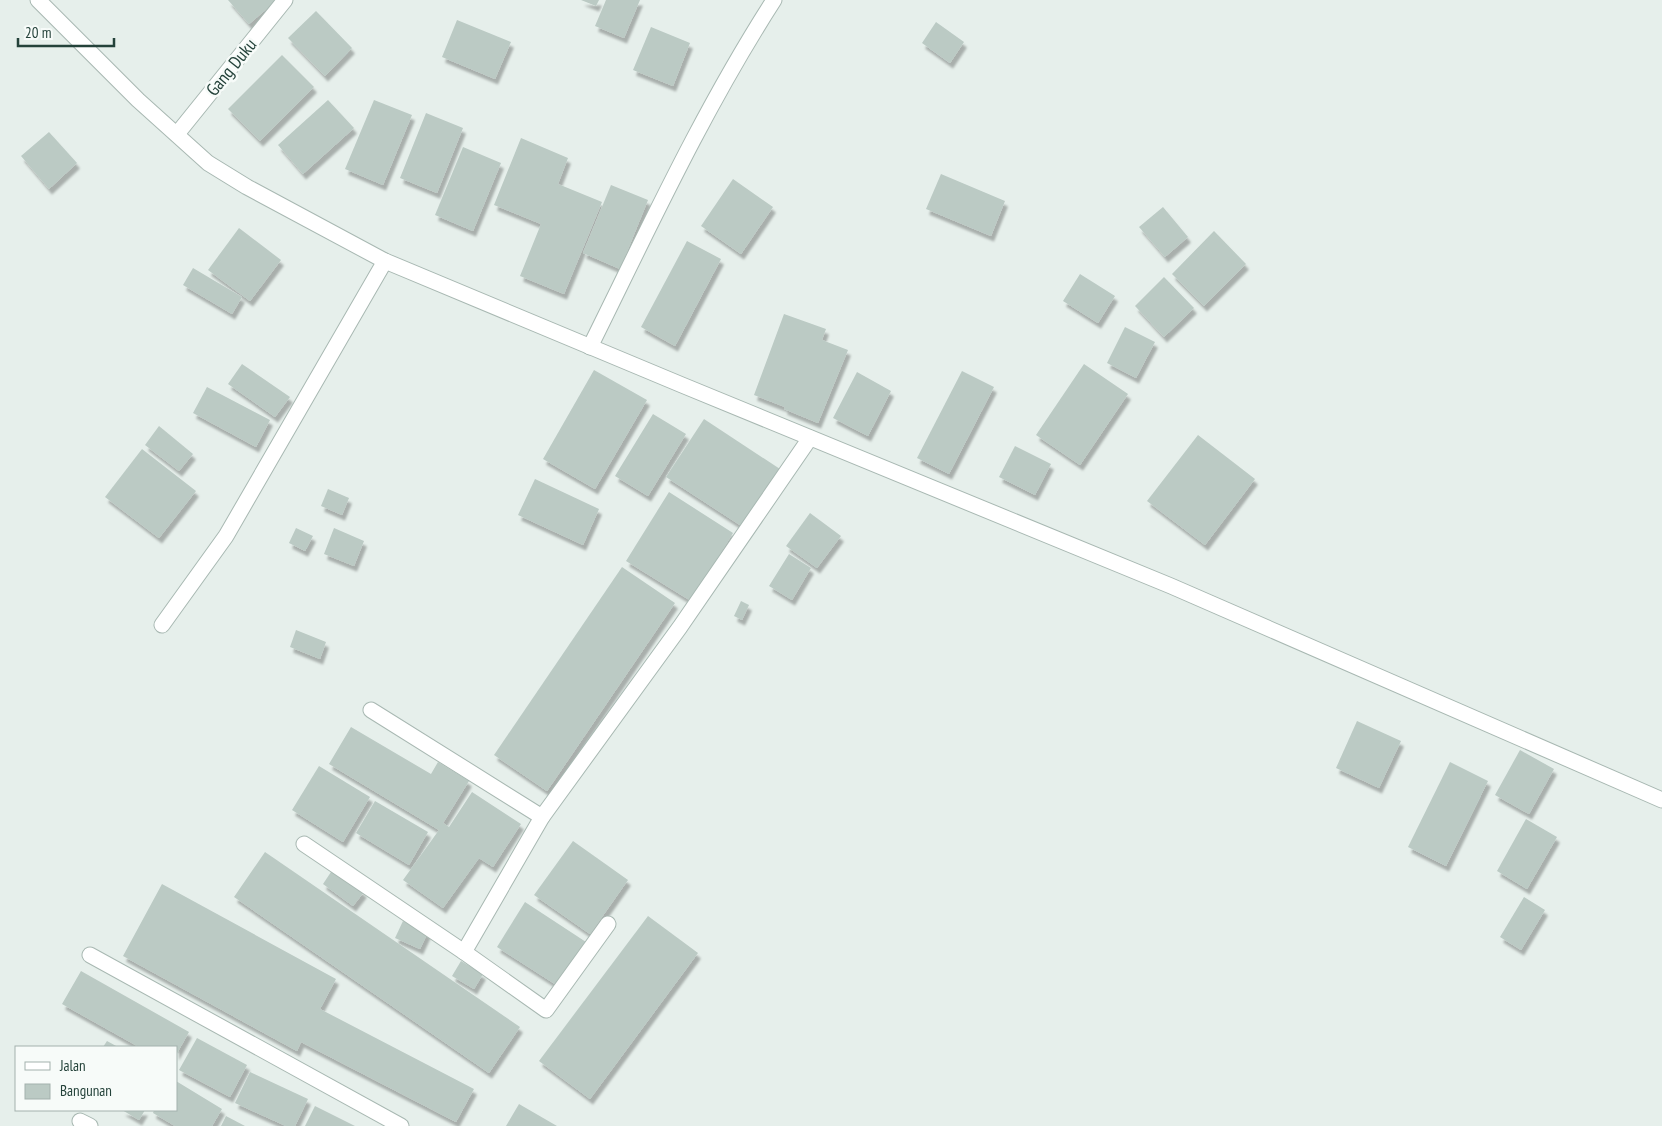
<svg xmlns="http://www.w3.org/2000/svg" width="1662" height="1126" font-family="'PT Sans Narrow',sans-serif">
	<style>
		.building { fill: #bbcac4; filter: url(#shadow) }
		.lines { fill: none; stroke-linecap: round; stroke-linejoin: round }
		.minor-casing { stroke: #a8b8b2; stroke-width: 17 }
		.minor { stroke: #fff; stroke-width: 15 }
		.labels { text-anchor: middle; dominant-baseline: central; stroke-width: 5; stroke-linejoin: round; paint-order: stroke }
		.street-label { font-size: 18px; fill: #24423a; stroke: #f7fbf9 }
	</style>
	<defs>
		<filter id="shadow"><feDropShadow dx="3" dy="5.5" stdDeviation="1" flood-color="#0004"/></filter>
	</defs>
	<rect width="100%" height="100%" fill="#e6efeb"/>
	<g class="building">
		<path d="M228,0H277L249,24Z"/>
		<path d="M581,0H599L596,6Z"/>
		<path d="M606,0H640L624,38L595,26Z"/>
		<path d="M316,11L352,48L325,76L288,38Z"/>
		<path d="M457,20L511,42L495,79L442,57Z"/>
		<path d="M936,22L964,42L950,63L922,43Z"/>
		<path d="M651,27L690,43L673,86L633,70Z"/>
		<path d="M282,55L314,87L260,141L228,109Z"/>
		<path d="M328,100L354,128L303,174L278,145Z"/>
		<path d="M374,100L412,115L383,185L345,169Z"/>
		<path d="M426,113L463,128L437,193L400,178Z"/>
		<path d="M49,132L77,163L49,189L21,156Z"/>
		<path d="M521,138L568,158L558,184L602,202L564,294L520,276L541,224L494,205Z"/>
		<path d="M463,147L501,163L473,231L435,215Z"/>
		<path d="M941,174L1005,201L991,236L926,209Z"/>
		<path d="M733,179L773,207L741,254L701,226Z"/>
		<path d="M611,185L648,200L620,269L583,253Z"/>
		<path d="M1163,207L1188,237L1165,257L1139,227Z"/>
		<path d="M239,228L281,260L250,301L208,270Z"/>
		<path d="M1214,231L1246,264L1204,306L1172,274Z"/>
		<path d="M687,241L721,259L675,346L641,327Z"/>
		<path d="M193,268L242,297L232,314L183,285Z"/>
		<path d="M1080,274L1115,296L1098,323L1063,301Z"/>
		<path d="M1164,277L1194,308L1164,337L1135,306Z"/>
		<path d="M784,314L826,329L822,340L848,350L818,423L784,409L785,407L754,395Z"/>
		<path d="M1125,327L1155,342L1136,378L1107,363Z"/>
		<path d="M242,364L290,397L275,417L228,384Z"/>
		<path d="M1084,364L1128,394L1080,465L1036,435Z"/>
		<path d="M594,370L647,400L595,489L543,459Z"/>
		<path d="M962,371L994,387L949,474L917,458Z"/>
		<path d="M857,372L891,391L868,436L833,418Z"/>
		<path d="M207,387L270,420L256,447L193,413Z"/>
		<path d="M653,414L686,434L648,496L615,476Z"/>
		<path d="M704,419L780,469L743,527L666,477Z"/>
		<path d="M159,426L193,454L179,471L145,445Z"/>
		<path d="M1198,435L1255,479L1205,545L1147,501Z"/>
		<path d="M1015,446L1051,464L1035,495L999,477Z"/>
		<path d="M142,449L196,491L159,538L105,497Z"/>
		<path d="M535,479L599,509L583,545L518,515Z"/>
		<path d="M328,489L349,498L342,515L321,506Z"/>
		<path d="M669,492L733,533L691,601L626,561Z"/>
		<path d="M810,513L841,536L817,568L786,546Z"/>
		<path d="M296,528L313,536L305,551L289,543Z"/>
		<path d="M334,528L364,541L354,566L324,554Z"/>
		<path d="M789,554L811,568L792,600L769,586Z"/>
		<path d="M622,567L675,603L547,791L494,755Z"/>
		<path d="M741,601L749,605L742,620L734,616Z"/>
		<path d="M296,630L326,642L320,659L290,647Z"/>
		<path d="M1357,721L1401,741L1379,788L1336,768Z"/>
		<path d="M351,727L431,774L438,762L469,781L443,823L449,827L472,792L521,824L493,867L479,858L443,908L403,880L439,830L329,764Z"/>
		<path d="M1520,750L1554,769L1529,814L1495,795Z"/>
		<path d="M1450,762L1488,781L1446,866L1408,847Z"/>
		<path d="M319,766L370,797L343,842L292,810Z"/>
		<path d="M375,801L428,832L409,865L356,833Z"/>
		<path d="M1526,819L1557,837L1527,889L1497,871Z"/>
		<path d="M573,841L628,880L590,934L534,895Z"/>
		<path d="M265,852L520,1027L489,1073L234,897Z"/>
		<path d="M333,869L364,892L353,906L323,884Z"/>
		<path d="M162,884L336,979L320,1009L474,1089L456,1122L301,1042L297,1051L123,956Z"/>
		<path d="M1524,897L1545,910L1521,950L1500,937Z"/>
		<path d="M525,902L586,942L558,986L497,947Z"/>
		<path d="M648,916L698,953L590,1099L539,1061Z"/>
		<path d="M403,921L428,932L420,949L395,938Z"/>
		<path d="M461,961L483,974L474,989L452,976Z"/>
		<path d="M81,971L189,1032L176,1055V1047H139L62,1004Z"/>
		<path d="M197,1038L247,1065L230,1097L179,1070Z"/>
		<path d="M107,1041L118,1047H103Z"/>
		<path d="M250,1072L308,1099L295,1126H286L235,1103Z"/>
		<path d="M176,1081L222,1109L212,1126H175L153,1113L154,1110H176Z"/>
		<path d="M519,1104L557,1126H506Z"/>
		<path d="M315,1106L355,1126H305Z"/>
		<path d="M122,1110H145L139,1120Z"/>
		<path d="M226,1116L245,1126H221Z"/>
	</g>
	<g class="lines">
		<defs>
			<g id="minor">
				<path d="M38,0L138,100L208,163L247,187L385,261L682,385L1171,586L1662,800"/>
				<path d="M177,134L285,0"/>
				<path d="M590,347C648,230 703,110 774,0"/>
				<path d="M162,625L226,536L385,261"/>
				<path d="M371,710L542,817"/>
				<path d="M304,844L464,952L546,1010L608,924"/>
				<path d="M464,952L542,817L680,627L810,438"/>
				<path d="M90,955L401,1126"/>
				<path d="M80,1121L90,1126"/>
			</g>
		</defs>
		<use href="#minor" class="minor-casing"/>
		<use href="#minor" class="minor"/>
	</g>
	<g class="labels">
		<g class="street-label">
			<text transform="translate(231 67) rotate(-51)">Gang Duku</text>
		</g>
	</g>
	<rect x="15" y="1046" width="162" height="65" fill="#f7fbf9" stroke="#a3b1ad"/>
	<rect x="25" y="1062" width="25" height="8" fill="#ffffff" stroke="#a3b1ad"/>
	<text x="60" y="1071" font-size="15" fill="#24423a">Jalan</text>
	<rect x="25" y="1084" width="25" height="15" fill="#bbcac4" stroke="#a3b1ad"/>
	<text x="60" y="1096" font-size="15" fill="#24423a">Bangunan</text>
	<path d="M18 38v8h96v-8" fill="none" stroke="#24423a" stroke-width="2.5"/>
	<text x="25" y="38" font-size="15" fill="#24423a" stroke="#f7fbf9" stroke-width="4" paint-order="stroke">20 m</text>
</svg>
